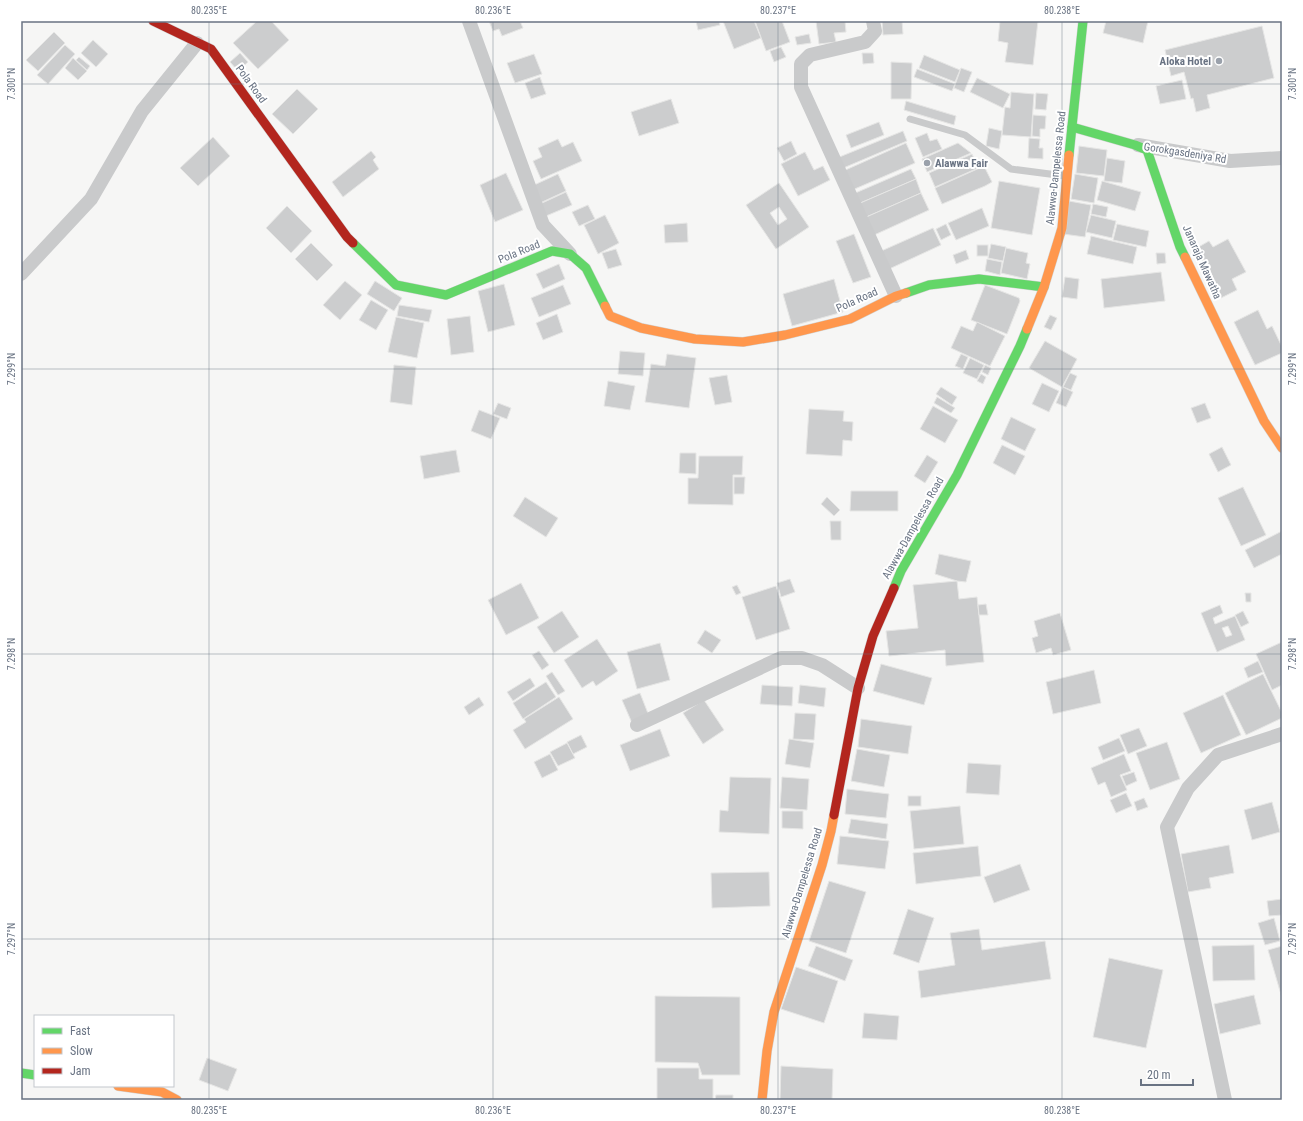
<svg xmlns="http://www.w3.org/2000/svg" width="1303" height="1121" font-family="'Roboto Condensed',sans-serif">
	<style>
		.building { fill: #cccdce; stroke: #e6e6e5; fill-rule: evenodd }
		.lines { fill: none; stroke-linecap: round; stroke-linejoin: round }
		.fast-casing { stroke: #d3d4d4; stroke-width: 10 }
		.slow-casing { stroke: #d3d4d4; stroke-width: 10 }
		.jam-casing { stroke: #d3d4d4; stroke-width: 10 }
		.lane { stroke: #c9cacb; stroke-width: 7 }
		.street { stroke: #c9cacb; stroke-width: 14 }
		.fast { stroke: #63d668; stroke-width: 9 }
		.slow { stroke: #ff974d; stroke-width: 9 }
		.jam { stroke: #b3261e; stroke-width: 9 }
		.ticks { fill: none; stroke: #697383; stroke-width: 1; stroke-opacity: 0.45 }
		.poi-dot { fill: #9aa1ab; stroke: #fff; stroke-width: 1.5 }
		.labels { text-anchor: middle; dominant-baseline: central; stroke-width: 4; stroke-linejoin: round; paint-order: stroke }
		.poi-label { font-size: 11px; font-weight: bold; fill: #697383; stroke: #fff; text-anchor: end }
		.street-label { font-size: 11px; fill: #697383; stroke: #fff }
		.neatline { fill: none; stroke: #697383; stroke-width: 1.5 }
		.ticks-label { font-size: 10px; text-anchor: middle; fill: #697383 }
	</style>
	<rect width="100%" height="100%" fill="#f6f6f5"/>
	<g class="building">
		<path d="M257,21H271L289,40L258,69L233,43Z"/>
		<path d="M489,21H520L523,28L502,36L499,29L493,31Z"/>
		<path d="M696,21H719L720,25L698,30Z"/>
		<path d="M723,21H754L761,38L734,49Z"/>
		<path d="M755,21H782L790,42L766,51Z"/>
		<path d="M816,21H845L846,32L834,33L836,42L819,44Z"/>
		<path d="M882,21H902L903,34L883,35Z"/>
		<path d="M1000,21H1038L1033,65L1005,62L1008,43L998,41Z"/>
		<path d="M1106,21H1148L1143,43L1103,33Z"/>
		<path d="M1262,26L1274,78L1207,95L1210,108L1196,112L1193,98L1191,99L1184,72L1171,76L1165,50Z"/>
		<path d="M54,32L65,43L38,71L26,60Z"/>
		<path d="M809,34L811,43L797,45L795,37Z"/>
		<path d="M93,40L108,54L96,67L81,53Z"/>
		<path d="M65,45L75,54L48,84L37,75Z"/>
		<path d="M781,47L786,57L774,62L770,51Z"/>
		<path d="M240,53L248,62L238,71L230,62Z"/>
		<path d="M862,53H873L874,63L863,64Z"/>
		<path d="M534,54L542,74L515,83L507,63Z"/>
		<path d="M924,55L960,70L955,82L919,68Z"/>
		<path d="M79,57L90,66L87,70L76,60Z"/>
		<path d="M73,58L87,71L78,80L65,68Z"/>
		<path d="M891,62L912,63L911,99H891Z"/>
		<path d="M961,68L972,72L964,92L954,88Z"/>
		<path d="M917,69L955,84L952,91L914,77Z"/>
		<path d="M540,77L546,94L531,99L525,83Z"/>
		<path d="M977,78L1010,94L1003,108L970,92Z"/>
		<path d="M1182,80L1186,99L1160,104L1156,86Z"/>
		<path d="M297,89L318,109L293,134L272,114Z"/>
		<path d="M1011,92L1034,94L1031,137L1002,135L1005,107L1010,108Z"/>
		<path d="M1036,93L1048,94L1046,110L1035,109Z"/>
		<path d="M671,99L679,123L639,136L631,112Z"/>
		<path d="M906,101L956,116L954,125L904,110Z"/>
		<path d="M1033,115L1046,116L1045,129H1040V137L1032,136Z"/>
		<path d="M879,122L884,135L851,148L846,135Z"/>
		<path d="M989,128L1002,131L999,149L986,146Z"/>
		<path d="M903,131L907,141L841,169L837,158Z"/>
		<path d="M927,133L930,141L937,139L942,149L923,157L915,138Z"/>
		<path d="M213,137L230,156L198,186L180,168Z"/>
		<path d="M1029,138L1040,139L1039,148H1043V159L1028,158Z"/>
		<path d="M558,139L562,147L573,142L582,161L541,179L533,161L542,157L538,148Z"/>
		<path d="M791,141L797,154L784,161L777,148Z"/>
		<path d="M906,143L915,163L850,191L841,172Z"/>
		<path d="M958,143L971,153L927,172L922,159Z"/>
		<path d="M1079,146L1107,150L1104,176L1076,173Z"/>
		<path d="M371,151L376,157L373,160L379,169L343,197L332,182Z"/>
		<path d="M805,152L814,170L823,166L830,180L798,196L781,164Z"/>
		<path d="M972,154L978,168L935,187L929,173Z"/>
		<path d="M1107,158L1125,161L1122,183L1104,181Z"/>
		<path d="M984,166L992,182L985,186L942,204L935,188Z"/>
		<path d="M911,169L916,179L858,204L853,194Z"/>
		<path d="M506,173L523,210L495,222L480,185Z"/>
		<path d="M558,174L566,191L540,203L532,186Z"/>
		<path d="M1075,174L1098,178L1094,203L1071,199Z"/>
		<path d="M916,179L921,193L864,218L858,204Z"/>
		<path d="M999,181L1040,188L1032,235L991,228Z"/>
		<path d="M1102,181L1141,192L1135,211L1097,200Z"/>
		<path d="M779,183L809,227L776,249L746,205ZM779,207L787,219L778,225L770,213Z"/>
		<path d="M566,192L572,205L546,216L540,204Z"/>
		<path d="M921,193L929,210L872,236L864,218Z"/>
		<path d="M1069,201L1091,205L1085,237L1063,234Z"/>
		<path d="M1093,204L1108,207L1106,217L1091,214Z"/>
		<path d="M588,205L595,219L579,226L572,212Z"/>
		<path d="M287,206L312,231L291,253L266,228Z"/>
		<path d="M982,208L989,226L956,240L948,223Z"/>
		<path d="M605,215L619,243L598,254L584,225Z"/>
		<path d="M1091,215L1116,221L1112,238L1086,232Z"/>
		<path d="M687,223L688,242L665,243L664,225Z"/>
		<path d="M946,224L951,235L941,240L936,229Z"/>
		<path d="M1117,224L1149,231L1146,247L1113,240Z"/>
		<path d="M933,228L941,245L887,270L879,252Z"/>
		<path d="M854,234L871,277L853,283L836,241Z"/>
		<path d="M1091,236L1137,247L1133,264L1087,254Z"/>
		<path d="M1228,239L1246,272L1232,279L1237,290L1221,298L1195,249L1209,241L1213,247Z"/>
		<path d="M311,243L333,265L317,281L295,259Z"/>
		<path d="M991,244L1006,247L1003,261L988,258Z"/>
		<rect x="977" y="245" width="11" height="11"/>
		<path d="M1006,248L1028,253L1026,263L1030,264L1027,279L1001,273Z"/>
		<path d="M616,249L622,265L608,269L602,253Z"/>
		<path d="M966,250L969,259L956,264L953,255Z"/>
		<path d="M1156,253H1165L1166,263L1157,264Z"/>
		<path d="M987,259L1002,262L1000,275L985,271Z"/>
		<path d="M559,264L565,279L543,289L536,274Z"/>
		<path d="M1161,272L1165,301L1104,308L1101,279Z"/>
		<path d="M1065,277L1079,279L1077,299L1062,297Z"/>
		<path d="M834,279L843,312L792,326L783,294Z"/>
		<path d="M345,281L362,295L340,320L323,305Z"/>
		<path d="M375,281L402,298L394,311L367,294Z"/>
		<path d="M504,284L515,325L488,332L478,291Z"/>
		<path d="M563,285L571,304L539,317L531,298Z"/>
		<path d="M985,285L1019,298L1020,301L1007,334L971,320Z"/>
		<path d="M371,300L388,310L376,330L359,320Z"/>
		<path d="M399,305L432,310L429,322L397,316Z"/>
		<path d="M1258,310L1267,329L1272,326L1282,347V353L1255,365L1234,322Z"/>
		<path d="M557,314L563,332L543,340L536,323Z"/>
		<path d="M1050,315L1057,318L1051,330L1044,327Z"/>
		<path d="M470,316L474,352L451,355L447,319Z"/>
		<path d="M396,317L424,323L417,358L388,352Z"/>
		<path d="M977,322L1005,336L990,366L951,348L961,326L973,331Z"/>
		<path d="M1045,341L1077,359L1062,387L1029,368Z"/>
		<path d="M620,351L645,353L643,376L618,374Z"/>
		<path d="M667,354L696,358L689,408L645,402L651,364L665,366Z"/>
		<path d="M961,354L968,357L963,369L955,366Z"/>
		<path d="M970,358L984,365L977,379L963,373Z"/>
		<path d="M394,365L416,367L412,405L390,402Z"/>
		<path d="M985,365L991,368L988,375L982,372Z"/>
		<path d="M1070,373L1077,376L1071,390L1063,387Z"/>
		<path d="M981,374L986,377L983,384L977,381Z"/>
		<path d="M727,375L732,402L715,405L709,378Z"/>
		<path d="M608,381L635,386L630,410L604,406Z"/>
		<path d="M1042,383L1059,391L1049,412L1032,404Z"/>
		<path d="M941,387L957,397L952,405L936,394Z"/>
		<path d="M1063,387L1073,392L1066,407L1056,403Z"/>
		<path d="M937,397L955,408L951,413L934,403Z"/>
		<path d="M498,403L511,408L507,419L493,414Z"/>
		<path d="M1205,403L1211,418L1197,423L1191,408Z"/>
		<path d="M933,406L958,420L945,443L920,429Z"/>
		<path d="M809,409L844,411L843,421L853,422L852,441L843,440L842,456L806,454Z"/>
		<path d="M479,410L500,418L491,439L471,431Z"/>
		<path d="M1011,417L1036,429L1025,451L1001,439Z"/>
		<path d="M1002,445L1025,456L1015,475L993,463Z"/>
		<path d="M1222,447L1231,465L1218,472L1209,454Z"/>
		<path d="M456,450L460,472L424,479L420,456Z"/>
		<path d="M680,453H696V474L679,473Z"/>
		<path d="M927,455L938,462L925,483L914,476Z"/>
		<path d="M699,456H743L742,475H733V505L688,504V478H698Z"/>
		<path d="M734,477H745L744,494H734Z"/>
		<path d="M1243,487L1266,535L1241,546L1218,498Z"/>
		<path d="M851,491H898V511H850Z"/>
		<path d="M525,497L558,518L546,537L513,516Z"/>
		<path d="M827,497L840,510L834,516L821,504Z"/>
		<path d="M830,521H841V540H831Z"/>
		<path d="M1282,531V554L1254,568L1245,550Z"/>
		<path d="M939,554L971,561L966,582L957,581L935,574Z"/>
		<path d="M790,579L795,592L781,597L777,583Z"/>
		<path d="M957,581L959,599L977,597L984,662L946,666L945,650L889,656L886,631L918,628L913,585Z"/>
		<path d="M521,583L539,618L506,635L488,600Z"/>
		<path d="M737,585L741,593L736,595L732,587Z"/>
		<path d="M776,586L790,629L756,640L742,597Z"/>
		<path d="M1245,593H1251V602H1246Z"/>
		<path d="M986,604L988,615H979L978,605Z"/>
		<path d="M1220,605L1223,613L1213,618L1215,624L1235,616L1245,640L1217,652L1201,613ZM1228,626L1232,635L1226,637L1222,628Z"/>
		<path d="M562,611L579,637L554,653L537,627Z"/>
		<path d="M1243,611L1249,623L1241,627L1235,615Z"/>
		<path d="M1060,613L1071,650L1053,655L1051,648L1036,653L1032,638L1038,636L1034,621Z"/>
		<path d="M705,630L721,640L712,653L697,643Z"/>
		<path d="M597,639L618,671L596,686L593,681L582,688L564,660Z"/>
		<path d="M1282,642V685L1272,690L1256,654Z"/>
		<path d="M660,643L670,680L637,689L627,652Z"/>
		<path d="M539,651L549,665L542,670L532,655Z"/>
		<path d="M1258,661L1263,672L1248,678L1244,668Z"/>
		<path d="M881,664L932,678L924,705L873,691Z"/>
		<path d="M1094,670L1101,703L1053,714L1046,682Z"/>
		<path d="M552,672L565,691L558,695L546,676Z"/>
		<path d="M1263,674L1282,713V718L1246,735L1225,693Z"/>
		<path d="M530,678L535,686L513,701L507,692Z"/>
		<path d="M546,682L556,697L523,719L513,703Z"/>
		<path d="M762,685L793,687L792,706L760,704Z"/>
		<path d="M800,685L826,688L824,707L798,703Z"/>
		<path d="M640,693L649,716L632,723L622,700Z"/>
		<path d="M1223,695L1241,735L1201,753L1183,713Z"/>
		<path d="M479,697L484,705L469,715L464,707Z"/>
		<path d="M559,697L573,719L525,749L513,730L526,722L524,719Z"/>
		<path d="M704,700L724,730L703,744L683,713Z"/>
		<path d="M795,713L816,714L814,740L793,739Z"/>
		<path d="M861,719L912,726L908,754L858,747Z"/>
		<path d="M1139,728L1147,746L1128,754L1120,735Z"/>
		<path d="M660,729L670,756L630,771L620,745Z"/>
		<path d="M581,735L587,747L573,754L567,742Z"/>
		<path d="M1119,738L1125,751L1103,760L1098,747Z"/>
		<path d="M789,739L814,743L810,768L785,764Z"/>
		<path d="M1167,742L1180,779L1150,790L1136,753Z"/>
		<path d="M567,743L575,758L558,766L550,752Z"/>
		<path d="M857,749L890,755L884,787L851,781Z"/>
		<path d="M550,754L558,770L542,778L534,762Z"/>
		<path d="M1124,754L1131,771L1120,775L1127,790L1111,797L1105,782L1098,785L1091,768Z"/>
		<path d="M968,763L1001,765L999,795L966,793Z"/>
		<path d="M1134,772L1137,781L1126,786L1122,776Z"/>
		<path d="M730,777L771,778L769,834L719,832L720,810L728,811Z"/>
		<path d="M782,777L809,779L807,810L780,808Z"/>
		<path d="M847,789L889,794L886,818L845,814Z"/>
		<path d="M1126,793L1132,806L1116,813L1110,800Z"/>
		<rect x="908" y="796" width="13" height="10"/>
		<path d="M1144,798L1148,807L1137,811L1134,802Z"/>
		<path d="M1272,802L1280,832L1252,840L1244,810Z"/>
		<path d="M960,806L964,844L914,849L910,811Z"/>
		<path d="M782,811H803V829L782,828Z"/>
		<path d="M851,819L888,824L886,839L848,833Z"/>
		<path d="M840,836L889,841L885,869L837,864Z"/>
		<path d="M1229,845L1234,873L1209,878L1211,888L1188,892L1181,854Z"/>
		<path d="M978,846L981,876L916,884L913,853Z"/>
		<path d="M1020,864L1030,890L994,903L984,877Z"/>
		<path d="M769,872L770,906L712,908L711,873Z"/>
		<path d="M829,881L866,892L846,953L809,941Z"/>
		<path d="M1282,899V915L1269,916L1267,901Z"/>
		<path d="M908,909L934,918L919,963L893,954Z"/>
		<path d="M1274,918L1280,941L1265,945L1258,923Z"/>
		<path d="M979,929L982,950L1045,941L1051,979L921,998L918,971L955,965L950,933Z"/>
		<path d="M1254,945L1255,980L1213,981L1212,946Z"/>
		<path d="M816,946L853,960L845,981L808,966Z"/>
		<path d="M1282,946V998L1268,950Z"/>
		<path d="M1109,958L1163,970L1146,1048L1093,1037Z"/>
		<path d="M796,967L838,981L824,1023L781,1009Z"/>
		<path d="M1254,995L1261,1024L1220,1034L1214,1004Z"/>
		<path d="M655,996L740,997V1075H702L698,1063L655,1062Z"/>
		<path d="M864,1013L899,1016L897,1040L862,1038Z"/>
		<path d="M207,1058L237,1069L228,1091L199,1080Z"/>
		<path d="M781,1066L833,1069L832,1100H780Z"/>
		<path d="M657,1068H699V1079H713V1100H657Z"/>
		<path d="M716,1095H733V1100H715Z"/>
	</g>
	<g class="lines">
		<defs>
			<g id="fast">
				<path d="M1072,127L1135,145L1147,150L1180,247L1185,257"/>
				<path d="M1069,155L1083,21"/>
				<path d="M353,243L396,285L446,295L552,251L570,254L586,268L605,306"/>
				<path d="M906,293L929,285L979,279L1044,287"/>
				<path d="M894,588L901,571L957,475L1020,346L1027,329"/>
				<path d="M21,1073L35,1075"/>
			</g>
			<g id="slow">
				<path d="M1185,257L1264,421L1282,448"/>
				<path d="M605,306L610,316L641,328L695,339L743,342L785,335L850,319L896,296L906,293"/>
				<path d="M1027,329L1044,287L1062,228L1069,155"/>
				<path d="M118,1086L162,1092L177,1100"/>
				<path d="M762,1100L767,1051L774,1012L822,865L831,831L834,815"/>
			</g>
			<g id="jam">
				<path d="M153,21L211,49L347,237L353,243"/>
				<path d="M834,815L858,688L873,636L894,588"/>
			</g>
		</defs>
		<use href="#fast" class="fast-casing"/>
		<use href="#slow" class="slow-casing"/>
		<use href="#jam" class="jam-casing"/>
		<path class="lane" d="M910,119L965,135L1011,169L1065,176"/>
		<g class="street">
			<path d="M469,21L543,225L570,254"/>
			<path d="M873,21L875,31L865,42L810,55L801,64V87L896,296"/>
			<path d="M1138,145L1230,161L1282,158"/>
			<path d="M21,274L91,199L142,111L197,43"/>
			<path d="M637,725L781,658H802L822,665L858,688"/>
			<path d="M1225,1100L1167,827L1188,788L1218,755L1282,734"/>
		</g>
		<use href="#fast" class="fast"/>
		<use href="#slow" class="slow"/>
		<use href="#jam" class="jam"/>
	</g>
	<path class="ticks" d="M209,21V1100M493,21V1100M778,21V1100M1062,21V1100M21,84H1282M21,369H1282M21,654H1282M21,939H1282"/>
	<g class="poi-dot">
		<circle cx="1219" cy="61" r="4"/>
		<circle cx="927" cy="163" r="4"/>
	</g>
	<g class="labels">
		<g class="poi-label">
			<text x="1211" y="61">Aloka Hotel</text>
			<text x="935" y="163" text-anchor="start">Alawwa Fair</text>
		</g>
		<g class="street-label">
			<text transform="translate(251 84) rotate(54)">Pola Road</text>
			<text transform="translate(1185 153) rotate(9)">Gorokgasdeniya Rd</text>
			<text transform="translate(1056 168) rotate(-84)">Alawwa-Dampelessa Road</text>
			<text transform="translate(519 252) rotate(-22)">Pola Road</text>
			<text transform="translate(1202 262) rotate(66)">Janaraja Mawatha</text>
			<text transform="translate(857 300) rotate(-24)">Pola Road</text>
			<text transform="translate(913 528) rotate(-61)">Alawwa-Dampelessa Road</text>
			<text transform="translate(802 883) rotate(-73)">Alawwa-Dampelessa Road</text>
		</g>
	</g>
	<rect width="1303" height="1121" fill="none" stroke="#ffffff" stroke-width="44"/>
	<rect x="34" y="1015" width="140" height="72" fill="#ffffff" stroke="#c3c7cd"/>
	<rect x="42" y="1028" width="20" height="6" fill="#63d668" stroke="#c3c7cd"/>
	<text x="70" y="1035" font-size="12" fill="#697383">Fast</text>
	<rect x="42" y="1048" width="20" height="6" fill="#ff974d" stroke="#c3c7cd"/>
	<text x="70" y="1055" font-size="12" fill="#697383">Slow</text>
	<rect x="42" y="1068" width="20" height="6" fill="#b3261e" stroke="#c3c7cd"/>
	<text x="70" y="1075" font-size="12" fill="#697383">Jam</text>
	<path d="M1141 1079v6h52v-6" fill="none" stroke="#697383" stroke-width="2"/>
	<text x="1147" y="1079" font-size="12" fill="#697383" stroke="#ffffff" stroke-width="3" paint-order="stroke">20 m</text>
	<rect x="22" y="22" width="1259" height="1077" class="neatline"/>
	<g class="ticks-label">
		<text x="209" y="14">80.235°E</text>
		<text x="493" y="14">80.236°E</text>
		<text x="778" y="14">80.237°E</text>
		<text x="1062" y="14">80.238°E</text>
		<text transform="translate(11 84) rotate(-90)" y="4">7.300°N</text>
		<text transform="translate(1292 84) rotate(-90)" y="4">7.300°N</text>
		<text transform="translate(11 369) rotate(-90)" y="4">7.299°N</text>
		<text transform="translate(1292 369) rotate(-90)" y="4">7.299°N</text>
		<text transform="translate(11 654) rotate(-90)" y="4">7.298°N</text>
		<text transform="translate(1292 654) rotate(-90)" y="4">7.298°N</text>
		<text transform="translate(11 939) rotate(-90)" y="4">7.297°N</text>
		<text transform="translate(1292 939) rotate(-90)" y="4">7.297°N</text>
		<text x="209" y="1114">80.235°E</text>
		<text x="493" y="1114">80.236°E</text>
		<text x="778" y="1114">80.237°E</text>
		<text x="1062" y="1114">80.238°E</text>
	</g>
</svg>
